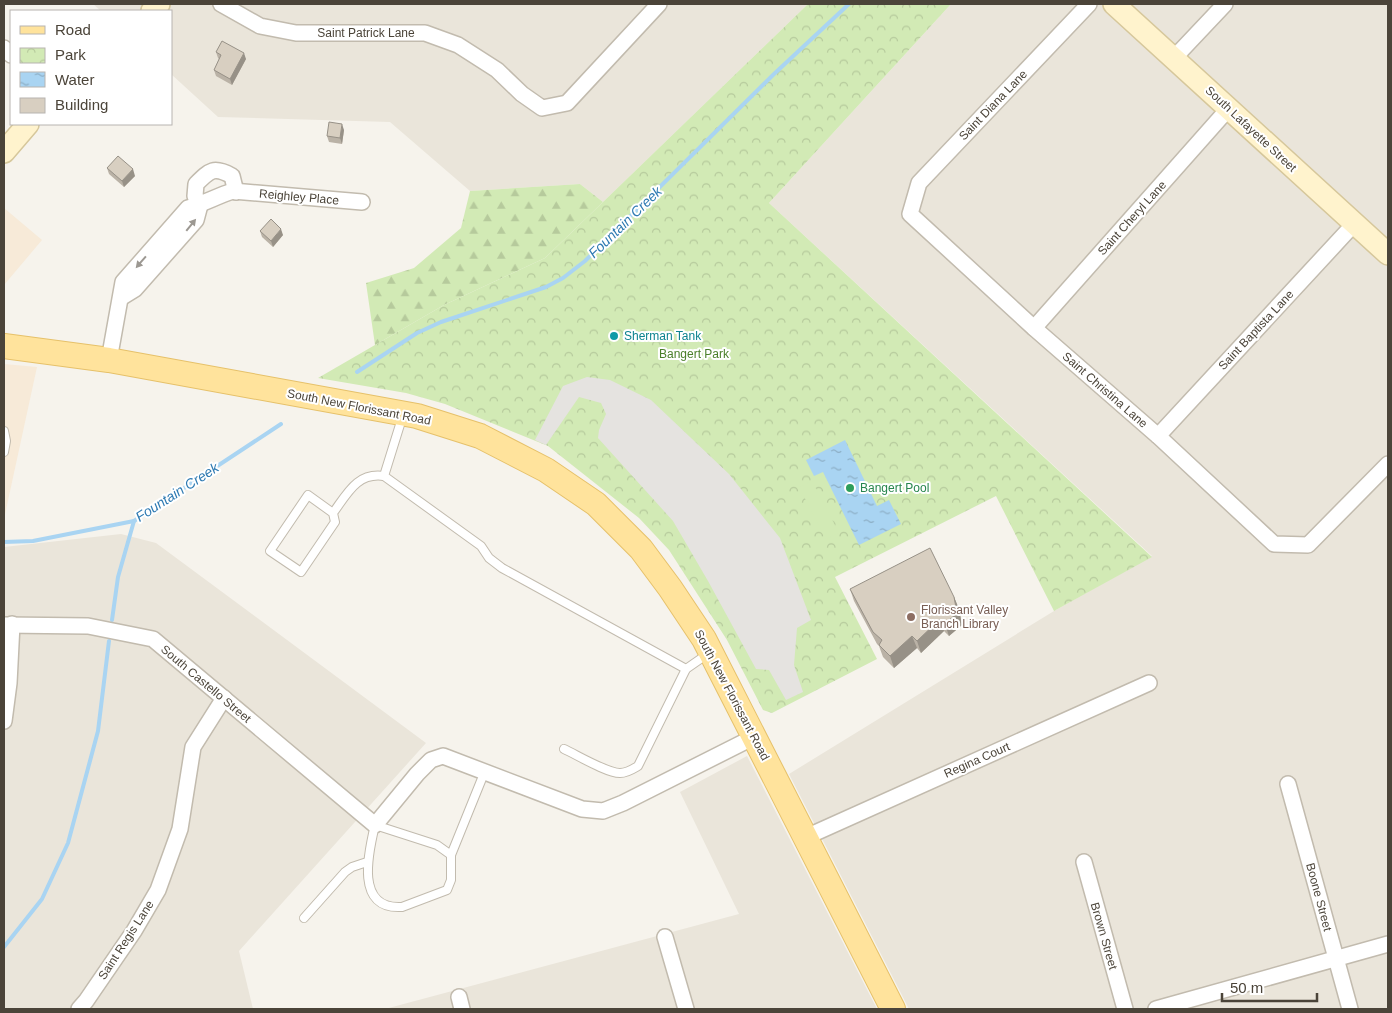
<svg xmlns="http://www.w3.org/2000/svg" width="1392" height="1013" font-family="Helvetica,sans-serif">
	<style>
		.residential { fill: #eae5da }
		.commercial { fill: #f7ead8 }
		.forest { fill: url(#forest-firs) }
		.park { fill: url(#park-crowns) }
		.pitch { fill: #d2eab5 }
		.parking { fill: #e5e3e0 }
		.water { fill: url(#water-ripples) }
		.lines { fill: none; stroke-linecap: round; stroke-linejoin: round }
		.stream { stroke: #a9d4f2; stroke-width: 4 }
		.lane-casing { stroke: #c2bbae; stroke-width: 10 }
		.street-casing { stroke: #c2bbae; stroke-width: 18 }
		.secondary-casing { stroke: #d6c79b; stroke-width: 24 }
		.primary-casing { stroke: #e6c16a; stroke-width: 26 }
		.lane { stroke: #fff; stroke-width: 8 }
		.street { stroke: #fff; stroke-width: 15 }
		.secondary { stroke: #fff3cd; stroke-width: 21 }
		.primary { stroke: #ffe39c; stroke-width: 24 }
		.wall { fill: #bab2a6 }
		.shaded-wall { fill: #979187 }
		.building { fill: #d8cfc1; stroke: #979187 }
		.oneway { fill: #9c9892 }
		.culture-dot { fill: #0f9aa8; stroke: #fff; stroke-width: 2 }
		.leisure-dot { fill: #2e9e5b; stroke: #fff; stroke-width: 2 }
		.education-dot { fill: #8d6e63; stroke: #fff; stroke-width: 2 }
		.labels { text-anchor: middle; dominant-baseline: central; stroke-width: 4; stroke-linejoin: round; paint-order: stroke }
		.street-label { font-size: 12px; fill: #4b4439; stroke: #fff }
		.culture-label { font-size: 12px; fill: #0d838f; stroke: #fff; text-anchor: start }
		.park-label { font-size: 12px; fill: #4a7f2a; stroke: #fff }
		.leisure-label { font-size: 12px; fill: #27864d; stroke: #fff; text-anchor: start }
		.education-label { font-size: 12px; fill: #785e54; stroke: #fff; text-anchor: start }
		.water-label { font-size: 14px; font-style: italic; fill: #2e7ab2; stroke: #fff }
	</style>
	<defs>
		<pattern id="forest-firs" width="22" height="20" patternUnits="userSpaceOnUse" patternTransform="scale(1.25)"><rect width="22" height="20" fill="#d2eab5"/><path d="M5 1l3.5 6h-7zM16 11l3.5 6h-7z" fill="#b6ca9c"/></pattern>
		<pattern id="park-crowns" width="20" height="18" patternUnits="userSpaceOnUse" patternTransform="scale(1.25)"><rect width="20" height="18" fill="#d2eab5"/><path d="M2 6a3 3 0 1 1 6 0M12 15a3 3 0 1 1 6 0" fill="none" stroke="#b6ca9c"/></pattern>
		<pattern id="water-ripples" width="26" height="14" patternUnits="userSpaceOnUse" patternTransform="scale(1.25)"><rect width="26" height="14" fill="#a9d4f2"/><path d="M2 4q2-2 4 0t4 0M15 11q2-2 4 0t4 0" fill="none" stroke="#8caec5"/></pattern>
	</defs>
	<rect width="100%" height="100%" fill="#f6f3ec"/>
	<g class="residential">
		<path d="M93,4H808L603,202L580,184L470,191L390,122L218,117L171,74V11H101Z"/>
		<path d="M951,4H1388V1009H909L789,774L1054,611L1152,556L769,203Z"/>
		<path d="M121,534L156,543L426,743L239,951L253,1009H4V547Z"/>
		<path d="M747,756L877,1009H385L739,914L680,792Z"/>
	</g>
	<g class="commercial">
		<path d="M4,208L42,240L4,285Z"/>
		<path d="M4,364L37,367L4,519Z"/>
	</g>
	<path class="forest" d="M580,184L603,202L545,258L444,305L375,345L366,283L414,268L461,228L470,191Z"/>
	<path class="park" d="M808,4H951L769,203L1152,557L1054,611L996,496L835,577L877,659L772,713L763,710L727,640L669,550L639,518L548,446L445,404L406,393L318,378L444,305L545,258Z"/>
	<path class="pitch" d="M812,481L839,533L826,539L799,487Z"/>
	<path class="parking" d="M587,377L610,380L651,400L729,474L780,538L811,620L797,628L794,665L803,692L786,700L769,670L756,669L708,581L673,521L598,438L599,430L606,414L601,403L579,397L546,445L535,440L563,386Z"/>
	<path class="water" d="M845,440L877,506L889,500L901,524L859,545L823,472L814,476L806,460Z"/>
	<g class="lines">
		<g class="stream">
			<path d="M357,372L417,333L441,322L546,287L563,278L585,261L774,74L849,4"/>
			<path d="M4,542L33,541L134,521L281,424"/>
			<path d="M112,620L118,577L134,521"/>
			<path d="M4,947L42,899L68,843L98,731L109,641"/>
		</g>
		<defs>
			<g id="lane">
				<path d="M403,415L384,476L481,546L489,558L502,568L686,669"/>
				<path d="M4,431L6,441L4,452"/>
				<path d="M333,513L335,522L301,572L270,551L308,495L333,513C347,494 357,472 384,476"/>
				<path d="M564,749C577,755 607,773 620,773C627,773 633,769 638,766L686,669L709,653"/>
				<path d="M451,855L437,845L375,825C368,854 355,910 402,907L447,890L451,880V855L485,771"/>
				<path d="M304,918L345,872L352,867L367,862"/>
			</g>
			<g id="street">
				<path d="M221,4L260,26L296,33H425L458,45L497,70L522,94L542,108L567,103L659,4"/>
				<path d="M1089,4L919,183L910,214L1034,328L1158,436L1274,544L1308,545L1388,464"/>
				<path d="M4,48L11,55"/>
				<path d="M1174,58L1225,4"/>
				<path d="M122,297L135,289L196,220L200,205L195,196L196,184C210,170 214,166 232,176L236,192"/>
				<path d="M1034,328L1229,108"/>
				<path d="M109,360L123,282L188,208C203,204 217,196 233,191L362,202"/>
				<path d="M1158,436L1354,224"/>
				<path d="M4,625L88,626L153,639L375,825L417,774L431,760L443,756L582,809L603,811L623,803L754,737"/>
				<path d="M4,721L9,683L12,624"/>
				<path d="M1288,784L1350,1009"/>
				<path d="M806,837L1149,683"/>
				<path d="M1084,862L1125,1009"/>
				<path d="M665,937L686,1009"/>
				<path d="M459,997L462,1009"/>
				<path d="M79,1009L86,1001L134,931L158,890L180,829L193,747L224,698"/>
				<path d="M1156,1009L1388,944"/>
			</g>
			<g id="secondary">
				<path d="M1114,4L1388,254"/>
				<path d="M152,11L159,4"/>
				<path d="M4,152L28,124"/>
			</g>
			<path id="primary" d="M4,346L109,360L417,416L480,436L546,470L596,504L641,549L670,588L704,639L893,1009"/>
		</defs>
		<use href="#lane" class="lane-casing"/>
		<use href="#street" class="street-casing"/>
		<use href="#secondary" class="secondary-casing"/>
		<use href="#primary" class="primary-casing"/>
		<use href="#lane" class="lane"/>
		<use href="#street" class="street"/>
		<use href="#secondary" class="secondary"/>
		<use href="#primary" class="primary"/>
	</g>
	<g class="wall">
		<path d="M216,52L246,59L232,85L216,76L214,70L219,59L218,58Z"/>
		<path d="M344,130L342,144L329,142L327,136Z"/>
		<path d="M107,168L135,176L124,187L109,174Z"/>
		<path d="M260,231L283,235L273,247L262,237Z"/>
		<path d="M850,589L954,597L959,609L962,625L949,636L944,631L921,653L917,648L894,668L883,657L879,646L877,644L854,601Z"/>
	</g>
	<g class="shaded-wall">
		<path d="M244,53L246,59L232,85L230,79Z"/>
		<path d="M342,124L344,130L342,144L340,138Z"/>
		<path d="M133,169L135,176L124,187L122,181Z"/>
		<path d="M281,229L283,235L273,247L271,241Z"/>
		<path d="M954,597L959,609L962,625L949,636L945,624Z"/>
		<path d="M940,619L944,631L921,653L917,641Z"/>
		<path d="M912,636L917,648L894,668L890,656Z"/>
	</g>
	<g class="building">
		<path d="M222,41L244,53L230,79L214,70L221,55L216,52Z"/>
		<path d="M329,122L342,124L340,138L327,136Z"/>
		<path d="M118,156L133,169L122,181L107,168Z"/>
		<path d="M271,219L281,229L271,241L260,231Z"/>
		<path d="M930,548L954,597L957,613L945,624L940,619L917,641L912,636L890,656L879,645L882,640L873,632L850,589Z"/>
	</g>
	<defs><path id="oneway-solid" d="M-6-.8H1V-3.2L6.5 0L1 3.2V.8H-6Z" transform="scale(1.25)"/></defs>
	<g class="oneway">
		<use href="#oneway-solid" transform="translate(191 225) rotate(-51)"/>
		<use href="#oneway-solid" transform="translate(141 262) rotate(131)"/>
	</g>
	<circle class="culture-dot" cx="614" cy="336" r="5"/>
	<circle class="leisure-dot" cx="850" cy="488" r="5"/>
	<circle class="education-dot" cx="911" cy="617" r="5"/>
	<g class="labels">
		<g class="street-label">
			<text x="366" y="33">Saint Patrick Lane</text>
			<text transform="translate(993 105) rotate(-46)">Saint Diana Lane</text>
			<text transform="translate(1251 129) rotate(43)">South Lafayette Street</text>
			<text transform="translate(299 197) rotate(5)">Reighley Place</text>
			<text transform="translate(1132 218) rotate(-48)">Saint Cheryl Lane</text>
			<text transform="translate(1256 330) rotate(-47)">Saint Baptista Lane</text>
			<text transform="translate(1105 390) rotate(41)">Saint Christina Lane</text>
			<text transform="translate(359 407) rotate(11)">South New Florissant Road</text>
			<text transform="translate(206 684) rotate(40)">South Castello Street</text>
			<text transform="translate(732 695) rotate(62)">South New Florissant Road</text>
			<text transform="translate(977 760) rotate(-24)">Regina Court</text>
			<text transform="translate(1319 897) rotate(75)">Boone Street</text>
			<text transform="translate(1104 936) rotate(74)">Brown Street</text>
			<text transform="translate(126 940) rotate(-57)">Saint Regis Lane</text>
		</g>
		<g class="culture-label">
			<text x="624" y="336">Sherman Tank</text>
		</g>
		<g class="park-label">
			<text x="694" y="354">Bangert Park</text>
		</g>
		<g class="leisure-label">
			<text x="860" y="488">Bangert Pool</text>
		</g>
		<g class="education-label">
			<text x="921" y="610">Florissant Valley<tspan x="921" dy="14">Branch Library</tspan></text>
		</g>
		<g class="water-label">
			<text transform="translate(625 222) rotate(-44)">Fountain Creek</text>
			<text transform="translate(177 492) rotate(-33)">Fountain Creek</text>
		</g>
	</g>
	<rect width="1392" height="1013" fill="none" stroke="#4b4439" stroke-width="10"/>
	<rect x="10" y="10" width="162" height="115" fill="#ffffff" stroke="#b7b4b0"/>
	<rect x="20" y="26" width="25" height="8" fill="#ffe39c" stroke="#b7b4b0"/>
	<text x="55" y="35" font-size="15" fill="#4b4439">Road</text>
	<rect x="20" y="48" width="25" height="15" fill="url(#park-crowns)" stroke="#b7b4b0"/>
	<text x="55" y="60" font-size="15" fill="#4b4439">Park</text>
	<rect x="20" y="72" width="25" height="15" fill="url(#water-ripples)" stroke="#b7b4b0"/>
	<text x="55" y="85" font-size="15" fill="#4b4439">Water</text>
	<rect x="20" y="98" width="25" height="15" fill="#d8cfc1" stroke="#b7b4b0"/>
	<text x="55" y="110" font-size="15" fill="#4b4439">Building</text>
	<path d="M1222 993v8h95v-8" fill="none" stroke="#4b4439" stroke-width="2.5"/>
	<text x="1230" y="993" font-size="15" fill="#4b4439" stroke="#ffffff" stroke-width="4" paint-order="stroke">50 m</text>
</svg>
